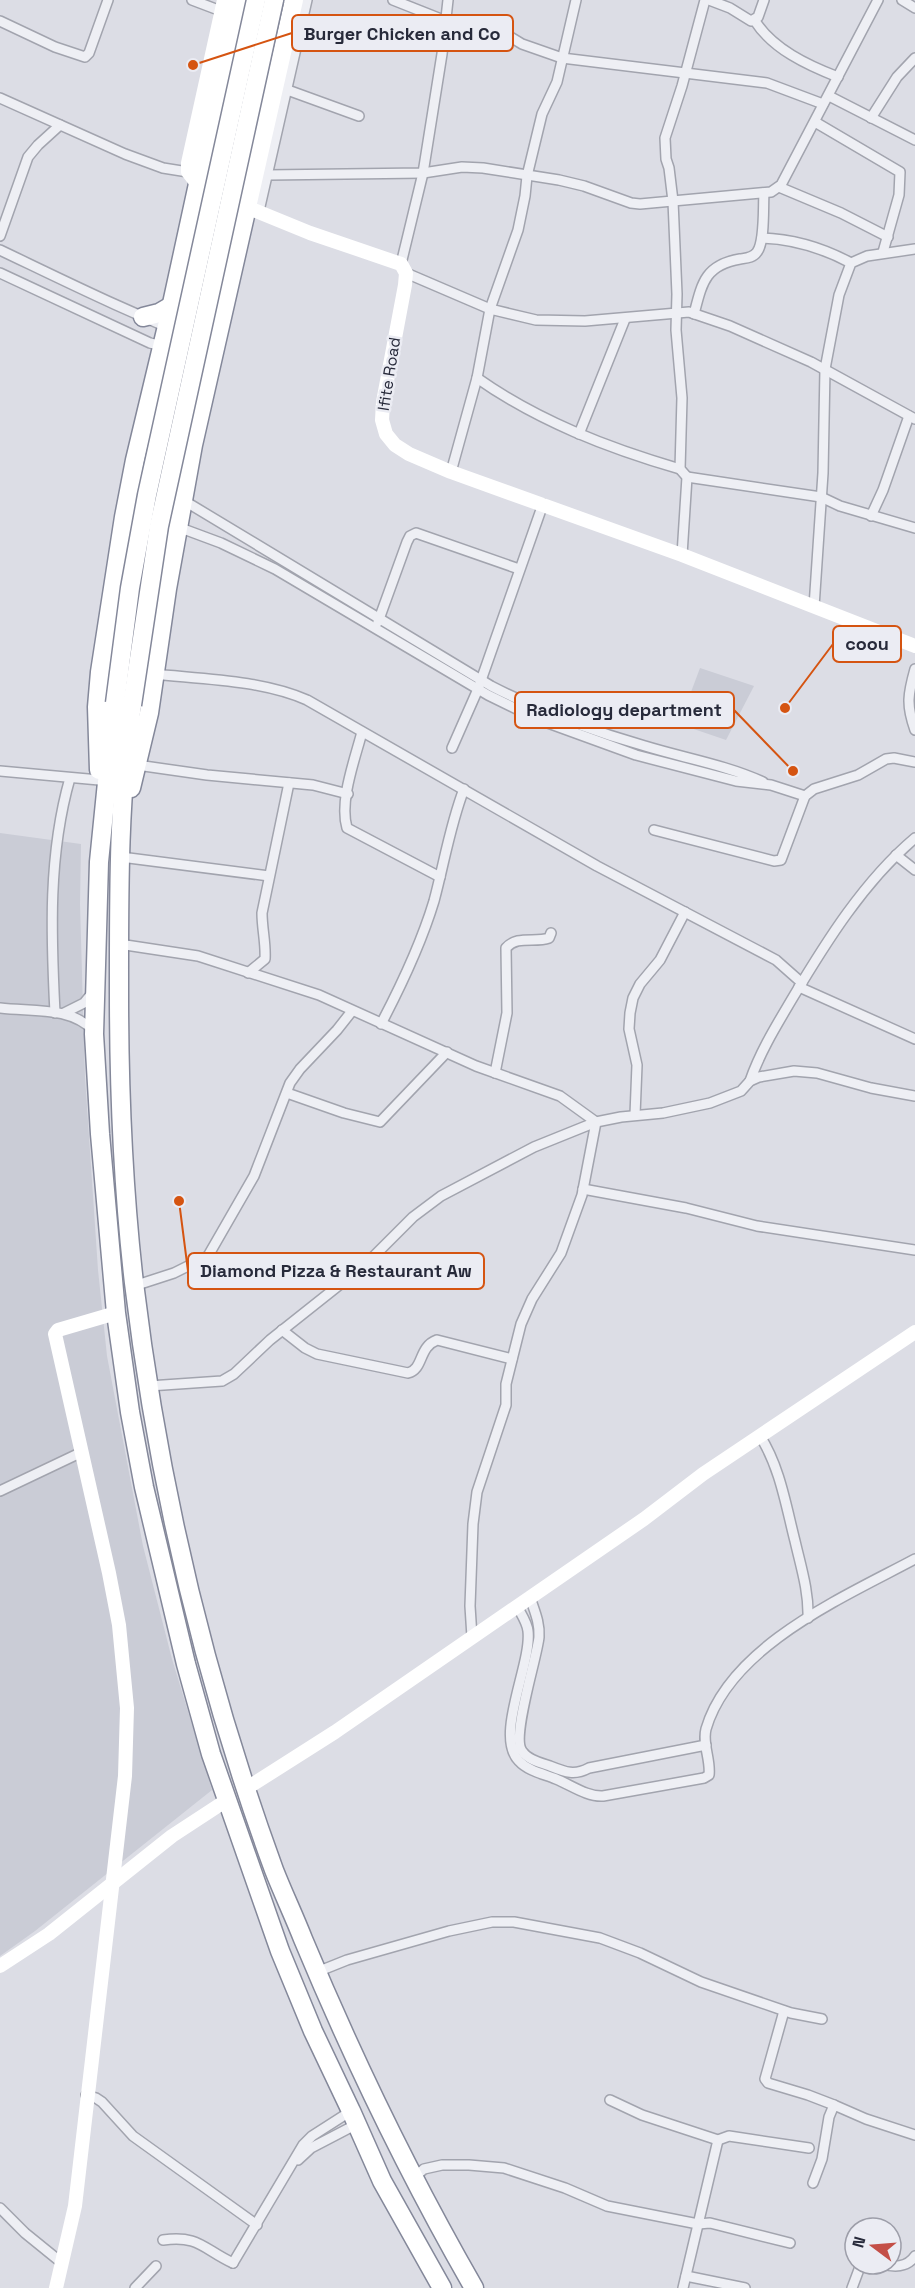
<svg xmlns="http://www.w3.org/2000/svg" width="915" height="2288" font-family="'Space Grotesk',sans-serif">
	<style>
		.built { fill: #caccd6 }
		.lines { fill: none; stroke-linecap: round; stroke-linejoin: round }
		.street-casing { stroke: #a2a4ae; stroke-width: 12 }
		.highway-casing { stroke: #84889a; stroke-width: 21 }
		.street { stroke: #eeeff4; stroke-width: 9 }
		.secondary { stroke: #fff; stroke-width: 14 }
		.highway { stroke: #fff; stroke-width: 18 }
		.highway-bridge-casing { stroke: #84889a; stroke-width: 21; stroke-linecap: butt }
		.highway-bridge { stroke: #fff; stroke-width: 18 }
		.labels { text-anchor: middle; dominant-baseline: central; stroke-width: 5; stroke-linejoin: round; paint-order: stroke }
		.street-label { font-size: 16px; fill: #272a3a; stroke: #ebecf3 }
		.leader { fill: none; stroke: #d55411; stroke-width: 2 }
		.callout-dot { fill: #d55411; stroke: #ebecf3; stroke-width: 2 }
		.callout { fill: #ebecf3; stroke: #d55411; stroke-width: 2 }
		.callout-label { font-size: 18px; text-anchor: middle; font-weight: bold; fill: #272a3a }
	</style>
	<rect width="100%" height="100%" fill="#dcdde5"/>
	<g class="built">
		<path d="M700,668L754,686L726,740L679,724Z"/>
		<path d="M0,833L81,844L80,904L85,1077L98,1270L107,1356L143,1546L172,1659L212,1790L35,1931L0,1956Z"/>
	</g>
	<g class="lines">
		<defs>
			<g id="street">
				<path d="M192,0L221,11"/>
				<path d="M393,0L446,21L502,32L522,44L562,58L767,83L823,104"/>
				<path d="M709,0L730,8L751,21L758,17L764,0"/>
				<path d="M902,0L915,8"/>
				<path d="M0,21L55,47L85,57L89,53L108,0"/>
				<path d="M755,21C773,49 807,65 838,77"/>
				<path d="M282,88L359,116"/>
				<path d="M829,96L915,140"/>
				<path d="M0,98L125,154L163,168L188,172"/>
				<path d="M871,118L897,77L915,58"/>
				<path d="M815,122L900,172L899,195L883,252"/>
				<path d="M268,175L423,173L462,167L483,168L559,180L584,186L631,203L640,204L771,192L781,185L878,0"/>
				<path d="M779,187L841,213L888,237"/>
				<path d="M259,211L307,0"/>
				<path d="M0,236L28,157L38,145L60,125"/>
				<path d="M762,238C794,239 823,248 851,263"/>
				<path d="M0,250C67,282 133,315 203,341"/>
				<path d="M401,264L423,173L442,54L448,0"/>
				<path d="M0,273L150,343L163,346"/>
				<path d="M406,273L490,309L536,320L585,321L689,312L730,326L811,362L915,419"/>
				<path d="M694,314C702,283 705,265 740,259C746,258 753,258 757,252C765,242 763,207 764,193"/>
				<path d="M477,378C538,421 608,448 680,469"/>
				<path d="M579,434L625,319"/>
				<path d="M451,472L477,378L490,309L518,230L525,196L527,176L542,114L557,82L576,0"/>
				<path d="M687,477L821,497L840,506L915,528"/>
				<path d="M183,500L491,686C540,711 592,731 645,746C684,758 726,765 763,782"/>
				<path d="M871,516L883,490L909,416"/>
				<path d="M178,527L221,543L275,569L488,695L537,719L636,755L736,781L771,785L805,796"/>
				<path d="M682,555L687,477L680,469L682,398L676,330L677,294L673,201L669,168L666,159L665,138L682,86L705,0"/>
				<path d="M814,607L823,473L825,369L839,295L851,263L867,256L915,249"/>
				<path d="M378,622L407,542L410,536L416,533L519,569"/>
				<path d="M915,669C908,694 906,705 915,730"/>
				<path d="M154,674C202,679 262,680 307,700L597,866L776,960L802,983"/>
				<path d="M362,732C355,759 339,801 347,828L440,877"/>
				<path d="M452,748L478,689L543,504"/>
				<path d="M137,765L207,775L313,785L348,794"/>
				<path d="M0,771L99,780"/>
				<path d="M654,830L774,861L781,860L805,796L814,789L858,775L886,759L894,758L915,762"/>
				<path d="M896,855L915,870"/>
				<path d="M121,857L269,876"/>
				<path d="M119,944L198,956L319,995L476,1066L560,1096L596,1122L582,1195L561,1253L532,1299L521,1324L506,1384V1405L477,1492L473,1524L470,1606L472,1637"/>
				<path d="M248,973L265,959C266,943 262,929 262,913L289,783"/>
				<path d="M799,987L915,1039"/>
				<path d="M0,1008C32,1012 70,1006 94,1031"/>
				<path d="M55,1013C51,934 48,855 70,778"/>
				<path d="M64,1013L84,1003L93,992"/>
				<path d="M381,1024C402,984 421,944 434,901C444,864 450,825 464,789"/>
				<path d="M495,1073L507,1013L506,948C517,935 535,943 549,938L551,933"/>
				<path d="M750,1081C760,1052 776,1026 792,999C826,942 864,881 915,838"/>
				<path d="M287,1093L344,1113L380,1122L447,1052"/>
				<path d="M635,1115L637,1065L629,1029L630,1013L633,998L640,984L660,960L685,912"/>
				<path d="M583,1189L686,1208L757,1226L915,1250"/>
				<path d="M134,1286L174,1273L208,1256L254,1176L290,1083L300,1069L337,1030L352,1011"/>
				<path d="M282,1330L305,1348L317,1354L408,1373C424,1369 418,1347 437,1340L512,1359"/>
				<path d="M149,1386L222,1381L234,1374L270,1340L367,1263L413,1217L441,1196L534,1147L596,1122L621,1117L663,1113L710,1103L741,1091L750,1081L759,1077L794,1071L817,1073L871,1088L915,1096"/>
				<path d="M760,1436C780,1467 786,1506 795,1541C801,1567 809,1592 808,1618"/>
				<path d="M0,1491L82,1452"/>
				<path d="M530,1597C534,1610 540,1622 539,1637C537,1658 511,1737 522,1751C528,1760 541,1763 550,1766C565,1772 574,1776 589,1768L706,1745"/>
				<path d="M517,1606C521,1614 527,1622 528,1631C532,1664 494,1736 519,1761C528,1771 544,1774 556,1779C571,1785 587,1797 603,1796L704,1778L709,1775C711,1760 702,1744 706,1729C730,1646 844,1597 915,1559"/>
				<path d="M317,1972L347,1960L449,1931L492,1922H514L600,1938L640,1953L701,1982L791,2013L822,2019"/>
				<path d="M784,2011L765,2079L768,2083L808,2095L834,2105"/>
				<path d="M86,2095L96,2098L102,2102L133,2136L257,2225"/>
				<path d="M610,2100L642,2115L718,2140L729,2136L809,2148"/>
				<path d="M298,2160L311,2148L357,2124"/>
				<path d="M413,2178L424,2169L442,2165H469L504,2168L565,2188L607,2206L698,2224L710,2223L790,2243"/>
				<path d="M813,2183L822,2159L829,2117L834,2105L866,2119L915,2135"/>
				<path d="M0,2208L25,2233L62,2263"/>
				<path d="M163,2240C199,2235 203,2249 233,2263"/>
				<path d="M233,2263L303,2145L312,2136L351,2111"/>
				<path d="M881,2264C894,2267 907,2268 915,2256"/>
				<path d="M686,2276L745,2288"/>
				<path d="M135,2288L156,2266"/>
				<path d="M683,2288L718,2140"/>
				<path d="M852,2288L861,2264"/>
			</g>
			<g id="highway">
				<path d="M143,317L159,313L171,306"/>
				<path d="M115,703L99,862L94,1034L100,1134L116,1313L130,1412L144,1487L186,1664L211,1754L280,1951L313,2031L351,2111L382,2181L442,2288"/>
				<path d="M132,705C118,800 119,898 119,994C119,1091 123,1188 134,1283C158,1482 205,1682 274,1870C283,1893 294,1916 303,1939C353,2059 409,2175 474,2288"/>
				<path d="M99,770L97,707L100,672L124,517L135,460L168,322L238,0"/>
				<path d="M131,788L149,713L167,589L193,445L294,0"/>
			</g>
		</defs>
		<use href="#street" class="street-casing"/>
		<use href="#highway" class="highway-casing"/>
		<use href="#street" class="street"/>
		<g class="secondary">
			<path d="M202,190L188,172V163L224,0"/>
			<path d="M239,204L310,233L401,264L406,273L405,285L383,402L382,420L386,434L395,445L409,454L451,472L682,555L915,646"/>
			<path d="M247,1788L335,1732L644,1519L703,1474L915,1332"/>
			<path d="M0,1966L49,1934L172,1836L227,1800"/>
			<path d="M56,2288L75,2206L125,1776L127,1708L119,1625L109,1573L55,1334L58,1330L116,1313"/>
		</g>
		<use href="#highway" class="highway"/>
		<defs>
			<g id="highway-bridge">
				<path d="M115,703L130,588L147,495L256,0"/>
				<path d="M132,705L159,526L274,0"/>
			</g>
		</defs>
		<use href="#highway-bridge" class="highway-bridge-casing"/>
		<use href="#highway-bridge" class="highway-bridge"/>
	</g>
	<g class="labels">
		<g class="street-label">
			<text transform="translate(389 374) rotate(-81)">Ifite Road</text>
		</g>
	</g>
	<path class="leader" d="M193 65L292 33M785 708L833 644M793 771L734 710M179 1201L188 1271"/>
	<g class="callout-dot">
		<circle cx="193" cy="65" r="6"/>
		<circle cx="785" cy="708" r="6"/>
		<circle cx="793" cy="771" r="6"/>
		<circle cx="179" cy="1201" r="6"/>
	</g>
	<g class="callout">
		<rect x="292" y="15" width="221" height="36" rx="6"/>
		<rect x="833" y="626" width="68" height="36" rx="6"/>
		<rect x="515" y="692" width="219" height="36" rx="6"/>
		<rect x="188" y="1253" width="296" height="36" rx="6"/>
	</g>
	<g class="callout-label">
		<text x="402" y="40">Burger Chicken and Co</text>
		<text x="867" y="650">coou</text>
		<text x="624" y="716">Radiology department</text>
		<text x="336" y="1277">Diamond Pizza &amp; Restaurant Aw</text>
	</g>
	<g transform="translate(873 2246) rotate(286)"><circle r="28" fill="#ebecf3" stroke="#9d9ea9" stroke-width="1.5"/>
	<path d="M0-4.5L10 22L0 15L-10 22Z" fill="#c44f47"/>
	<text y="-9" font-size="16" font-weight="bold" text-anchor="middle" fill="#272a3a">N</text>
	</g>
</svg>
